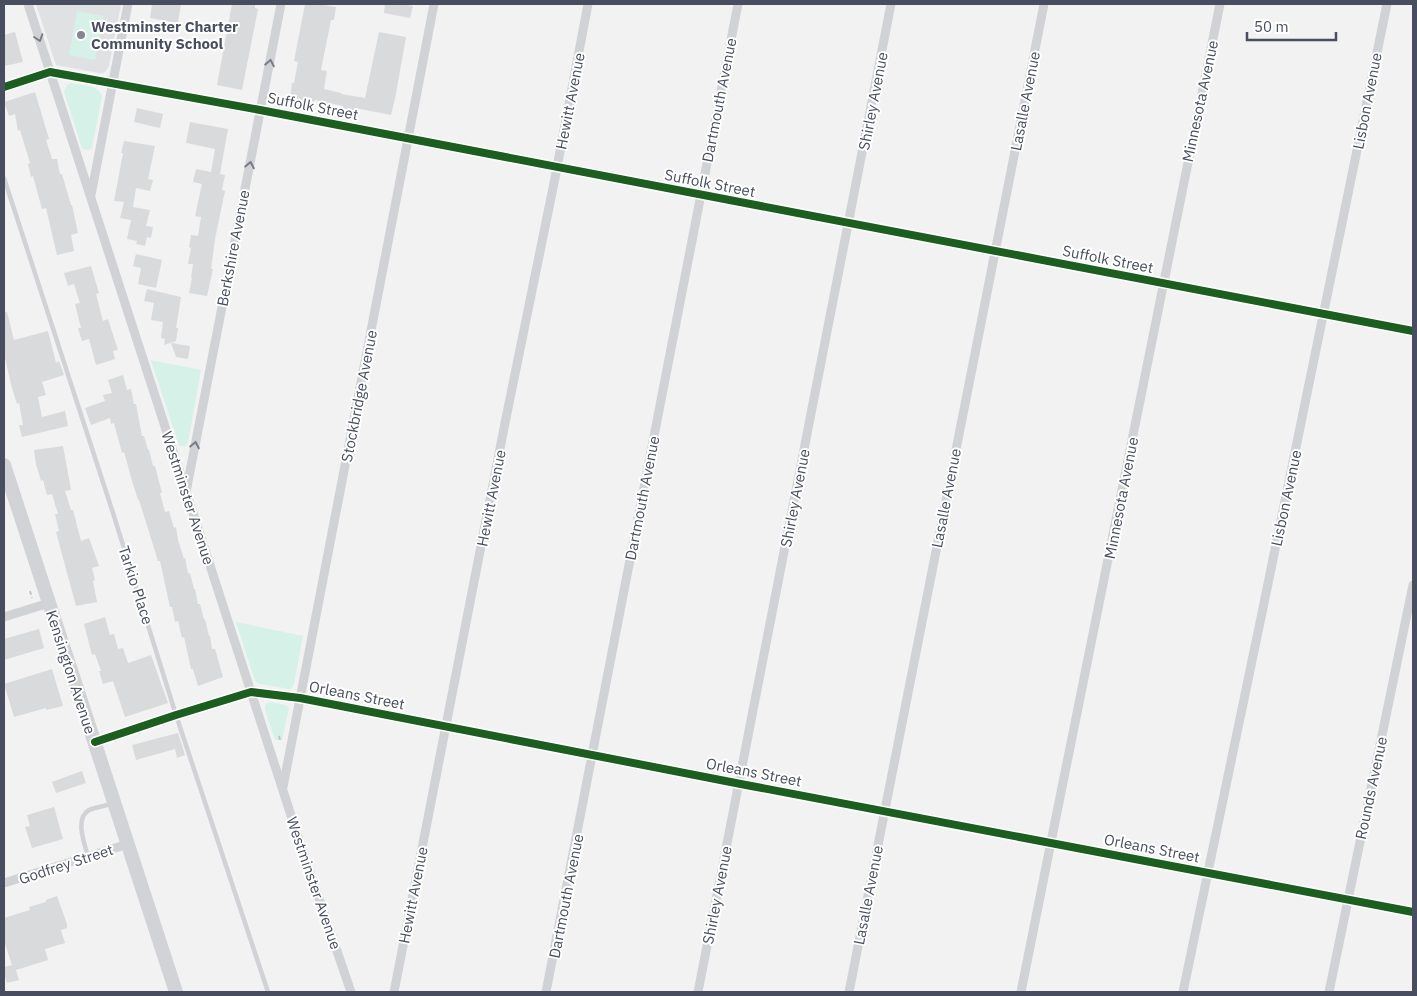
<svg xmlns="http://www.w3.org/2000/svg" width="1417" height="996" font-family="'IBM Plex Sans',sans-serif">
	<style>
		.education { fill: #e0e1e2 }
		.green { fill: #d6f1e8 }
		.building { fill: #d9dadc }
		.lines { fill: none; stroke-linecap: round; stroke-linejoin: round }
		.path { stroke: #bcc8c7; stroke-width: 2; stroke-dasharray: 4 2.5; stroke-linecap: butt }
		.lane { stroke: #d1d2d5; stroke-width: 4.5 }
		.street { stroke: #d1d2d5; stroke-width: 9 }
		.secondary { stroke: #d1d3d7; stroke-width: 14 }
		.cycleway-casing { stroke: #fff; stroke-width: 11 }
		.cycleway { stroke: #1b5e20; stroke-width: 8 }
		.oneway { stroke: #787c88 }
		.poi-dot { fill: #848792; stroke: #fff; stroke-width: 2 }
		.labels { text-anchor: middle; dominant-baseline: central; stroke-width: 4; stroke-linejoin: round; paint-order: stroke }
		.poi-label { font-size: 15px; font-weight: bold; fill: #484e5f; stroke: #fff; text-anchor: start }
		.street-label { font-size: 15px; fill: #484e5f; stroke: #fff }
	</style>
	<rect width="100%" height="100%" fill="#f2f2f2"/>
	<path class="education" d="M36,4H121L109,66L106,71L103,73H99L56,65Z"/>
	<g class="green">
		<path d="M77,11L104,16L95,60L69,55Z"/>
		<path d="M70,83C82,85 97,84 102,96L92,148L89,150H85L82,148L64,92L66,86Z"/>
		<path d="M151,360L201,370L188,443L185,446H180L178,443Z"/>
		<path d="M236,622L303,636L294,684L292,688L290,689L260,684L255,681Z"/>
		<path d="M270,702L286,705L289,708L282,740H276L274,737L265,710V706L267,703Z"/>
	</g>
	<g class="building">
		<path d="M152,4H181L178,23L150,18Z"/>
		<path d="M232,4H255V8L258,9L242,90L217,85Z"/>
		<path d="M305,4H317L336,7L334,20H331L321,70L327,71L324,89L341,93V94L365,98L379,32L406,37L395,99L391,115L355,108L354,110L343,109V106L315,100L314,102L290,98L292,83H294L298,62L294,61Z"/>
		<path d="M385,4H401L413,6L410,18L384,13Z"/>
		<path d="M15,32L23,62L4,66V35Z"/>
		<path d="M35,92L49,139L46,140L52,159H57L60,174H62L71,205H72L78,233L71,235L74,251L57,255L46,208L42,209L33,176L31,177L28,164L30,163L20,130L18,131L15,114L9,116L4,102Z"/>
		<path d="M137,108L163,114L160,128L134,122Z"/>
		<path d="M190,122L228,129L220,174L225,175L222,190L225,191L215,239L211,269H213L207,296L189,293L192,278H191L193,264H188L191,248L189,247L191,235L198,236L201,217L195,216L202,184L193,182L196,169L211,172L215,149L186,143Z"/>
		<path d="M124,141L155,146L148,179L153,180L150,191L136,188L133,207L150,210L146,226L153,227L151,238L147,237L145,246L136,244L137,241L127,239L131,220L120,218L124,202L114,201L123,153H121Z"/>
		<path d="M136,254L162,260L156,288L138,284L141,268L133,266Z"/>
		<path d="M91,266L99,293L96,294L103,321L108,319L118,350L113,351L115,359L96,365L89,339L82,341L78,328H81L75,304L80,303L74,284L68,286L64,273Z"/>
		<path d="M147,289L181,297L176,328H178L176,341L164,345L165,339L161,338L163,322L151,320L154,303L144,301Z"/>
		<path d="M4,312H7L14,340L48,331L56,363L59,361L64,375L42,382L46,395L38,397L42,417L65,411L68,426L22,437L19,425H23L19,403L17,404L12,388L4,354Z"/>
		<path d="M171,343L190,346L188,359L176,357Z"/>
		<path d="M123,375L127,390L131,389L134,404H136L138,415L142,436H144L148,450H149L153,466H155L162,493H160L165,512L169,511L174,528L176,527L178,540L184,559L185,558L188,573H190L194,589H195L198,604H200L204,620L205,619L209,636H210L212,649H215L223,677L198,686L193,669H191L184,637L182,638L178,621L175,622L172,607H170L160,561H158L139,500H138L133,484L124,452L122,453L114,423L111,424L110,418L91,425L85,408L105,401L103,395L112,393L108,380Z"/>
		<path d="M63,446L71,490L65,491L71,510H73L81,541L89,538L99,566L92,568L95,580L93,581L97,602L76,606L56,532L59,531L55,514H58L52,494L47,495L43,480L41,481L36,464L34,450Z"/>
		<path d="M105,617L110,635L114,634L118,649L123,648L128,663L151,655L168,703L125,717L113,681L103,684L99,671H101L95,654L92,655L84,624Z"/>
		<path d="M39,629L44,648L4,660V639Z"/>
		<path d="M52,669L63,706L46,710V708L14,717L4,684Z"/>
		<path d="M178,733L185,755L177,758L175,749L136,760L132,745Z"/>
		<path d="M82,771L86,783L56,793L52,782Z"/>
		<path d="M54,807L63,839L32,848L25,827L30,826L27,815Z"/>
		<path d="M57,896L67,924V928L61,930L65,943L45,949L48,960L16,970L19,980L7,983L4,974V967L12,965L4,941V918L30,910L29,907L46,902V900Z"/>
	</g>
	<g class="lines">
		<g class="path">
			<path d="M30,591L32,598"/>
			<path d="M279,736L280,740"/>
		</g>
		<g class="lane">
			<path d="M4,178L113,513L176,715L268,992"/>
			<path d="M88,857C85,844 74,819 89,810C96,807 106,806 113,803"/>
		</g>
		<g class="street">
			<path d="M28,4L299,840L351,992"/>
			<path d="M4,87L50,72L260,110L1413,331"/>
			<path d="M91,195L128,4"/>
			<path d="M186,492L281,4"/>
			<path d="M4,617L49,603"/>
			<path d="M95,742L176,715L251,692L300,698L746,785L1413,912"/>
			<path d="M283,787L434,4"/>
			<path d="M4,883L128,844"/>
			<path d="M394,992L505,423L555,178L588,4"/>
			<path d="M546,992L738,4"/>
			<path d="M698,992L891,4"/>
			<path d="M849,992L1044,4"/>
			<path d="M1021,992L1053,832L1220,4"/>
			<path d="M1183,992L1263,608L1387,4"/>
			<path d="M1329,992L1413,585"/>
		</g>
		<path class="secondary" d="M4,465L176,992"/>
		<defs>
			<g id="cycleway">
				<path d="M4,87L50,72L260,110L1413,331"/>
				<path d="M95,742L176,715L251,692L300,698L746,785L1413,912"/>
			</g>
		</defs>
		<use href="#cycleway" class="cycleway-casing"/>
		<use href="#cycleway" class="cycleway"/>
	</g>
	<defs><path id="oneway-chevron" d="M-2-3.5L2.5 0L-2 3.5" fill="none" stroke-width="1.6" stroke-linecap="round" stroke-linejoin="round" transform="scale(1.25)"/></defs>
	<g class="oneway">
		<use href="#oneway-chevron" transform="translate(39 38) rotate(72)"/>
		<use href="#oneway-chevron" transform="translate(270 63) rotate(-79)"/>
		<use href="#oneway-chevron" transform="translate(250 165) rotate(-79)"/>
		<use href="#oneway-chevron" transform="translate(195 445) rotate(-79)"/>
	</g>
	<circle class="poi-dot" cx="81" cy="35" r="5"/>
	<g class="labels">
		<g class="poi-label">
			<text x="91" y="26">Westminster Charter<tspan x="91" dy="17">Community School</tspan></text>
		</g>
		<g class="street-label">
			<text transform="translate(719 100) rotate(-79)">Dartmouth Avenue</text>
			<text transform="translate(570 101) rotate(-79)">Hewitt Avenue</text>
			<text transform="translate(873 101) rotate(-79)">Shirley Avenue</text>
			<text transform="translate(1025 101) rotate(-79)">Lasalle Avenue</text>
			<text transform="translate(1200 101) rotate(-78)">Minnesota Avenue</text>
			<text transform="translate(1367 101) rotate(-79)">Lisbon Avenue</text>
			<text transform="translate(313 106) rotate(11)">Suffolk Street</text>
			<text transform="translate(710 183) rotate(11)">Suffolk Street</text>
			<text transform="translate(233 248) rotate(-79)">Berkshire Avenue</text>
			<text transform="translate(1108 259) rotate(11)">Suffolk Street</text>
			<text transform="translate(359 396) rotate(-79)">Stockbridge Avenue</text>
			<text transform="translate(188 498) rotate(72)">Westminster Avenue</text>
			<text transform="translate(491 498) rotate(-79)">Hewitt Avenue</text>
			<text transform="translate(642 498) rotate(-79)">Dartmouth Avenue</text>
			<text transform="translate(795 498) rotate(-79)">Shirley Avenue</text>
			<text transform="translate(946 498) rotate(-79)">Lasalle Avenue</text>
			<text transform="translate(1121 498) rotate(-79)">Minnesota Avenue</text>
			<text transform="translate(1286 498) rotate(-78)">Lisbon Avenue</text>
			<text transform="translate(136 585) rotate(72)">Tarkio Place</text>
			<text transform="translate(71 672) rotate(72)">Kensington Avenue</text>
			<text transform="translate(357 695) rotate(11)">Orleans Street</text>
			<text transform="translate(754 772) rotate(11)">Orleans Street</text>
			<text transform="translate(1371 788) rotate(-78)">Rounds Avenue</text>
			<text transform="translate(1152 848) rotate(11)">Orleans Street</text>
			<text transform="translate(66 864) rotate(-18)">Godfrey Street</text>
			<text transform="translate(314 883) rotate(71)">Westminster Avenue</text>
			<text transform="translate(413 895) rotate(-79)">Hewitt Avenue</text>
			<text transform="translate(717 895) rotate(-79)">Shirley Avenue</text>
			<text transform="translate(868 895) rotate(-79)">Lasalle Avenue</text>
			<text transform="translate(566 896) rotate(-79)">Dartmouth Avenue</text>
		</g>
	</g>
	<rect width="1417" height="996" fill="none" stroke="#484e5f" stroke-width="10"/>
	<path d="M1247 32v8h89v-8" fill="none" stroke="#484e5f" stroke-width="2.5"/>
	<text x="1254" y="32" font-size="15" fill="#484e5f" stroke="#ffffff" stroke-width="4" paint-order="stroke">50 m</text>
</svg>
